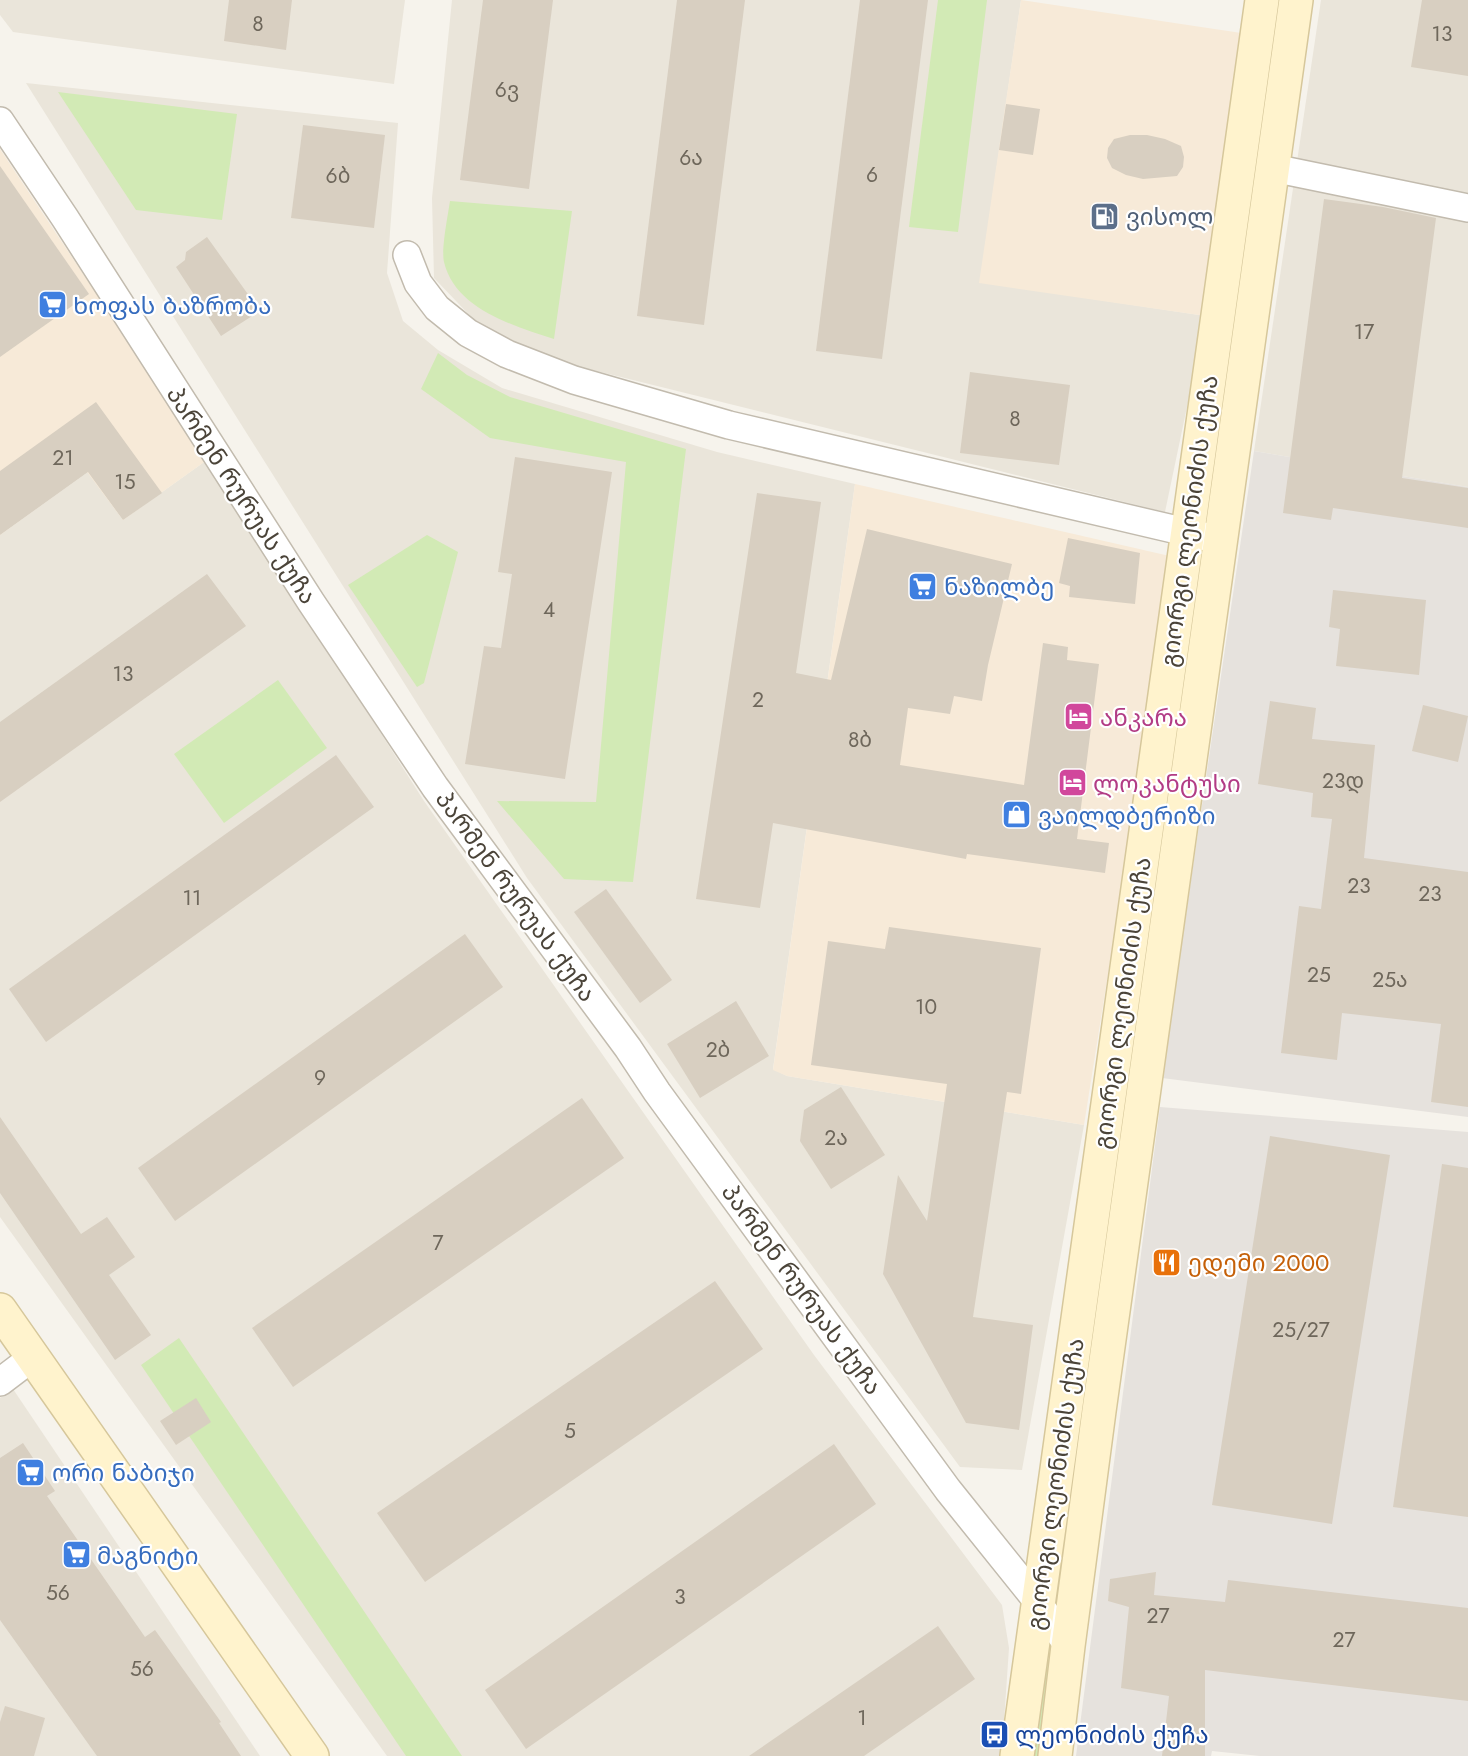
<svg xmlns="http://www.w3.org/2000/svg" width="1468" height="1756" font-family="Jost,'Noto Sans Georgian',sans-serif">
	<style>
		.residential { fill: #eae5da }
		.commercial { fill: #f7ead8 }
		.industrial { fill: #e6e2dd }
		.green { fill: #d2eab5 }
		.building { fill: #d8cfc1 }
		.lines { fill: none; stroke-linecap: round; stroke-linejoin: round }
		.street-casing { stroke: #c2bbae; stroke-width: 30 }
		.secondary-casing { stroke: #d6c79b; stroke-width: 36 }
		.street { stroke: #fff; stroke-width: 27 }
		.secondary { stroke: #fff3cd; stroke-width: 33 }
		.labels { text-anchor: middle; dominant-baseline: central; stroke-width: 4.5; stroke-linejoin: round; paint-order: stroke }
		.number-label { font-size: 21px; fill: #6e675b }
		.service-label { font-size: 24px; fill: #4e5e75; stroke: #fff; text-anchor: start }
		.shop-label { font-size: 24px; fill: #366cbe; stroke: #fff; text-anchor: start }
		.street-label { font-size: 24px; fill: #4b4439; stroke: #fff }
		.hotel-label { font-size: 24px; fill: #b23c85; stroke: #fff; text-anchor: start }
		.food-label { font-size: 24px; fill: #c56008; stroke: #fff; text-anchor: start }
		.transit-label { font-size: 24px; fill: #164399; stroke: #fff; text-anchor: start }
	</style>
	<rect width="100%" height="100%" fill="#f6f3ec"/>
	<g class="residential">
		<path d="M0,0H405L394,84L13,32L0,15Z"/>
		<path d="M452,0H1021L980,282L1206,316L1165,512L500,347L434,278L432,198Z"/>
		<path d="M1321,0H1468V487L1254,451Z"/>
		<path d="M26,83L398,123L387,273L403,321L438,350L502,388L717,452L855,484L773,1069L787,1076L1084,1125L1022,1470L960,1467L527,878Z"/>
		<path d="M207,460L424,801L814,1355L1002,1605L1009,1648L1003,1736L1000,1756H387L0,1217V535L88,472L123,520Z"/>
		<path d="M13,1389L260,1756H0V1398Z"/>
	</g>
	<g class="commercial">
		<path d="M1021,0L1248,34L1206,316L979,283Z"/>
		<path d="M0,149L207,460L123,520L87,472L0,535Z"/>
		<path d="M855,484L1174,557L1084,1125L787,1076L773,1070Z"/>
	</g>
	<g class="industrial">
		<path d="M1254,451L1468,487V1117L1162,1078Z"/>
		<path d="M1160,1107L1468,1132V1756H1260L1212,1751L1211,1756H1076Z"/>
	</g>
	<g class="green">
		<path d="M938,0H987L958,232L909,227Z"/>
		<path d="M58,92L237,114L222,220L136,210Z"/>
		<path d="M450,201L572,211L554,339C514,326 455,309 444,262C441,249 448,215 450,201Z"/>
		<path d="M438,353L467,375L510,397L686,449L633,882L564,879L497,801L596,802L626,462L490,438L421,389Z"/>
		<path d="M427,535L458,552L424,683L417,687L348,585Z"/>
		<path d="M278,680L327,748L224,823L174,754Z"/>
		<path d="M179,1338L462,1756H406L141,1365Z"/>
		<path d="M1040,1658L1054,1660L1041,1756H1027Z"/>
	</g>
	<g class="building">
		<path d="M229,0H292L286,50L224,41Z"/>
		<path d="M483,0H553L529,189L460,180Z"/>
		<path d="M677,0H745L704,325L637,316Z"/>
		<path d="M860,0H928L882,359L816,351Z"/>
		<path d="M1422,0H1468V76L1411,67Z"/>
		<path d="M1006,104L1040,109L1033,155L999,150Z"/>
		<path d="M303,125L385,135L374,228L291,218Z"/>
		<path d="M1130,135H1147L1165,139L1181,146L1184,157L1183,167L1177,176L1143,179L1126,175L1112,168L1107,158L1108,148L1114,139Z"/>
		<path d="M0,166L89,294L0,357Z"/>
		<path d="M1324,199L1383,207L1436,218L1402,478L1468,488V528L1333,508L1331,520L1283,513Z"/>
		<path d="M207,237L260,311L221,336L176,267L185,260L186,252Z"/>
		<path d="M970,372L1070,385L1059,465L960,453Z"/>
		<path d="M96,402L162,493L123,520L88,472L0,535V471Z"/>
		<path d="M515,457L612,472L565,779L465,764L484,646L501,648L512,574L498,572Z"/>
		<path d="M757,493L821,502L796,673L831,680L867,529L1012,564L988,665L982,701L954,696L950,714L908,708L900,765L1024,785L1043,643L1068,647L1067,660L1099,664L1077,839L1109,843L1105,873L967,854L966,859L773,823L760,908L696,899Z"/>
		<path d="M1068,538L1140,553L1135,604L1069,597L1070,586L1059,583Z"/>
		<path d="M207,574L246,626L0,802V722Z"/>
		<path d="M1333,590L1426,600L1419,675L1336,666L1340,629L1329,627Z"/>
		<path d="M1270,701L1316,708L1312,739L1375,745L1364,858L1468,872V1107L1431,1102L1441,1024L1342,1013L1337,1060L1281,1053L1299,906L1321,909L1332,819L1311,817L1313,793L1258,784Z"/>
		<path d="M1423,705L1468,716L1458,762L1412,751Z"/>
		<path d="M336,755L374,807L46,1042L9,989Z"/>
		<path d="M606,889L672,980L640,1003L574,912Z"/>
		<path d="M889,927L1041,948L1021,1094L1007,1092L973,1317L1033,1325L1019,1430L966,1423L883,1274L898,1175L927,1221L947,1084L811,1065L828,941L885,949Z"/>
		<path d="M465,934L503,987L175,1221L138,1168Z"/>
		<path d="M736,1001L769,1056L700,1098L667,1044Z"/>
		<path d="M841,1087L885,1155L831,1189L800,1141L804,1110Z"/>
		<path d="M582,1098L624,1158L293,1387L252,1328Z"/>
		<path d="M0,1117L81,1234L107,1217L135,1257L109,1275L151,1335L115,1360L0,1193Z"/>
		<path d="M1270,1136L1390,1155L1332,1524L1212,1505Z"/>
		<path d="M1442,1164L1468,1168V1517L1393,1507Z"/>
		<path d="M715,1281L763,1349L425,1582L377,1513Z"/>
		<path d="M196,1398L211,1422L176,1445L160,1421Z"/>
		<path d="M23,1443L55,1491L47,1496L145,1637L155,1630L221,1722L219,1723L241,1756H97L0,1620V1458Z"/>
		<path d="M834,1444L876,1504L526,1749L485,1690Z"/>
		<path d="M1156,1572L1154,1595L1225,1602L1228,1580L1468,1608V1701L1205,1670V1756H1162L1169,1696L1121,1688L1129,1607L1108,1601L1110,1579Z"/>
		<path d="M938,1626L975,1679L864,1756H749Z"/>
		<path d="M5,1706L45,1718L34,1756H0V1722Z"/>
	</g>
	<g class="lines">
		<defs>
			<g id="street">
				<path d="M0,121L65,218L311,602L435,787L628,1048L657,1092L948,1490L1038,1602L1068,1646"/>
				<path d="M1273,168L1468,208"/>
				<path d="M407,255L418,283L437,308L468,333L507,354L574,380L729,425L1220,540"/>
				<path d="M0,1382L33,1357"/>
			</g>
			<g id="secondary">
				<path d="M0,1310L312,1756"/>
				<path d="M1017,1756L1262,0"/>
				<path d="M1055,1756L1068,1646L1099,1411L1296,0"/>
			</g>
		</defs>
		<use href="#street" class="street-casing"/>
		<use href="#secondary" class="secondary-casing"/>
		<use href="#street" class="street"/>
		<use href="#secondary" class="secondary"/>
	</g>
	<defs>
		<symbol id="fuel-square" viewBox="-11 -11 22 22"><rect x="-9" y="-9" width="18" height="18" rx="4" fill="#5c6f8a" stroke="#fff"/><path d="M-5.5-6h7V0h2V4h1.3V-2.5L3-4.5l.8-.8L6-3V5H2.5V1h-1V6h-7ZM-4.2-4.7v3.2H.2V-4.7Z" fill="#fff"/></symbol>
		<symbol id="supermarket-square" viewBox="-11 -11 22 22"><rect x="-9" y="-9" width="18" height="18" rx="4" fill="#3f7fe0" stroke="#fff"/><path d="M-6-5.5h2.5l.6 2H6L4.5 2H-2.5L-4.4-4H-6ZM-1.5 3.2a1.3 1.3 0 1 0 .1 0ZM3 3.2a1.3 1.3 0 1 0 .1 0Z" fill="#fff"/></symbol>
		<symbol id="hotel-square" viewBox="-11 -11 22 22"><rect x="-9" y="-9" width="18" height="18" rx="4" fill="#d1479c" stroke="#fff"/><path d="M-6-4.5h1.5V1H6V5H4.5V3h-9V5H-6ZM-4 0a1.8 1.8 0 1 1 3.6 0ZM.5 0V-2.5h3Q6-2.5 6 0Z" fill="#fff"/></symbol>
		<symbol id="shop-square" viewBox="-11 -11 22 22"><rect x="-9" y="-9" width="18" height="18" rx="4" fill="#3f7fe0" stroke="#fff"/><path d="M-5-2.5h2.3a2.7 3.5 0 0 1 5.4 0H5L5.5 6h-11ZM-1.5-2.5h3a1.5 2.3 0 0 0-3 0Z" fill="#fff"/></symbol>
		<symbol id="restaurant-square" viewBox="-11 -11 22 22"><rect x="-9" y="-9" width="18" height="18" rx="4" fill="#e8710a" stroke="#fff"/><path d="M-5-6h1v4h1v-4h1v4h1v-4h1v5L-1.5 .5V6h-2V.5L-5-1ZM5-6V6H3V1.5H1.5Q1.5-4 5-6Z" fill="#fff"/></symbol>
		<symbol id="bus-square" viewBox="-11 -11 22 22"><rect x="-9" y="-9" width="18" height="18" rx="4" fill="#1a4fb4" stroke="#fff"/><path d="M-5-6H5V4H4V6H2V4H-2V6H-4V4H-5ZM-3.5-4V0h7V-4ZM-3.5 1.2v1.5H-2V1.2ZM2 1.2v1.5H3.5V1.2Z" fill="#fff"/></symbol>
	</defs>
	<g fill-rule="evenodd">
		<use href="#fuel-square" x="1088" y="200" width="33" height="33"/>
		<use href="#supermarket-square" x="36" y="288" width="33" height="33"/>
		<use href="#supermarket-square" x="906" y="570" width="33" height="33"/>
		<use href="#hotel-square" x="1062" y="700" width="33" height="33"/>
		<use href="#hotel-square" x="1056" y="766" width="33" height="33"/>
		<use href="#shop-square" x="1000" y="798" width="33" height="33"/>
		<use href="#restaurant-square" x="1150" y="1246" width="33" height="33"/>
		<use href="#supermarket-square" x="14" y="1456" width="33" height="33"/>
		<use href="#supermarket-square" x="60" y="1538" width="33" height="33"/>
		<use href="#bus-square" x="978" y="1718" width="33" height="33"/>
	</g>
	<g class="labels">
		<g class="number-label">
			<text x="258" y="24">8</text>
			<text x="1442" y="34">13</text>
			<text x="507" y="90">6ვ</text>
			<text x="691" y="158">6ა</text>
			<text x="872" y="175">6</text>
			<text x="338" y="176">6ბ</text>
			<text x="1364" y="332">17</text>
			<text x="1015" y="419">8</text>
			<text x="63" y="458">21</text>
			<text x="125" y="482">15</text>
			<text x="549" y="610">4</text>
			<text x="123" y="674">13</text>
			<text x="758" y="700">2</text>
			<text x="860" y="740">8ბ</text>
			<text x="1343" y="781">23დ</text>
			<text x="1359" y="886">23</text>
			<text x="1430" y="894">23</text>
			<text x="192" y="898">11</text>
			<text x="1319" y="975">25</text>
			<text x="1390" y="980">25ა</text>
			<text x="926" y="1007">10</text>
			<text x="718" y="1050">2ბ</text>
			<text x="320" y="1078">9</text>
			<text x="836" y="1138">2ა</text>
			<text x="438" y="1243">7</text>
			<text x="1301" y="1330">25/27</text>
			<text x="570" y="1431">5</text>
			<text x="58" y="1593">56</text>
			<text x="680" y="1597">3</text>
			<text x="1158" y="1616">27</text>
			<text x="1344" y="1640">27</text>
			<text x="142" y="1669">56</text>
			<text x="862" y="1718">1</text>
		</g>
		<g class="service-label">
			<text x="1126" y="216">ვისოლ</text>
		</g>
		<g class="shop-label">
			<text x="73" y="305">Ხოფას Ბაზრობა</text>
			<text x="944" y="586">ნაზილბე</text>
			<text x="1038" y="815">ვაილდბერიზი</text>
			<text x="52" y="1472">ორი ნაბიჯი</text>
			<text x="97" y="1555">მაგნიტი</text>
		</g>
		<g class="street-label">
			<text transform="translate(242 495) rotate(57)">პარმენ რურუას ქუჩა</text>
			<text transform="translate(1189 521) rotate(-82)">გიორგი ლეონიძის ქუჩა</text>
			<text transform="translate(516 896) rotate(54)">პარმენ რურუას ქუჩა</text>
			<text transform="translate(1122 1003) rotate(-82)">გიორგი ლეონიძის ქუჩა</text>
			<text transform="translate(802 1289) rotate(54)">პარმენ რურუას ქუჩა</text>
			<text transform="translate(1055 1484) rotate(-82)">გიორგი ლეონიძის ქუჩა</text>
		</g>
		<g class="hotel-label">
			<text x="1100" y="717">ანკარა</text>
			<text x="1093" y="783">ლოკანტუსი</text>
		</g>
		<g class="food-label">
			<text x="1188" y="1262">ედემი 2000</text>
		</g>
		<g class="transit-label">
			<text x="1015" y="1734">ლეონიძის ქუჩა</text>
		</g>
	</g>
</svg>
